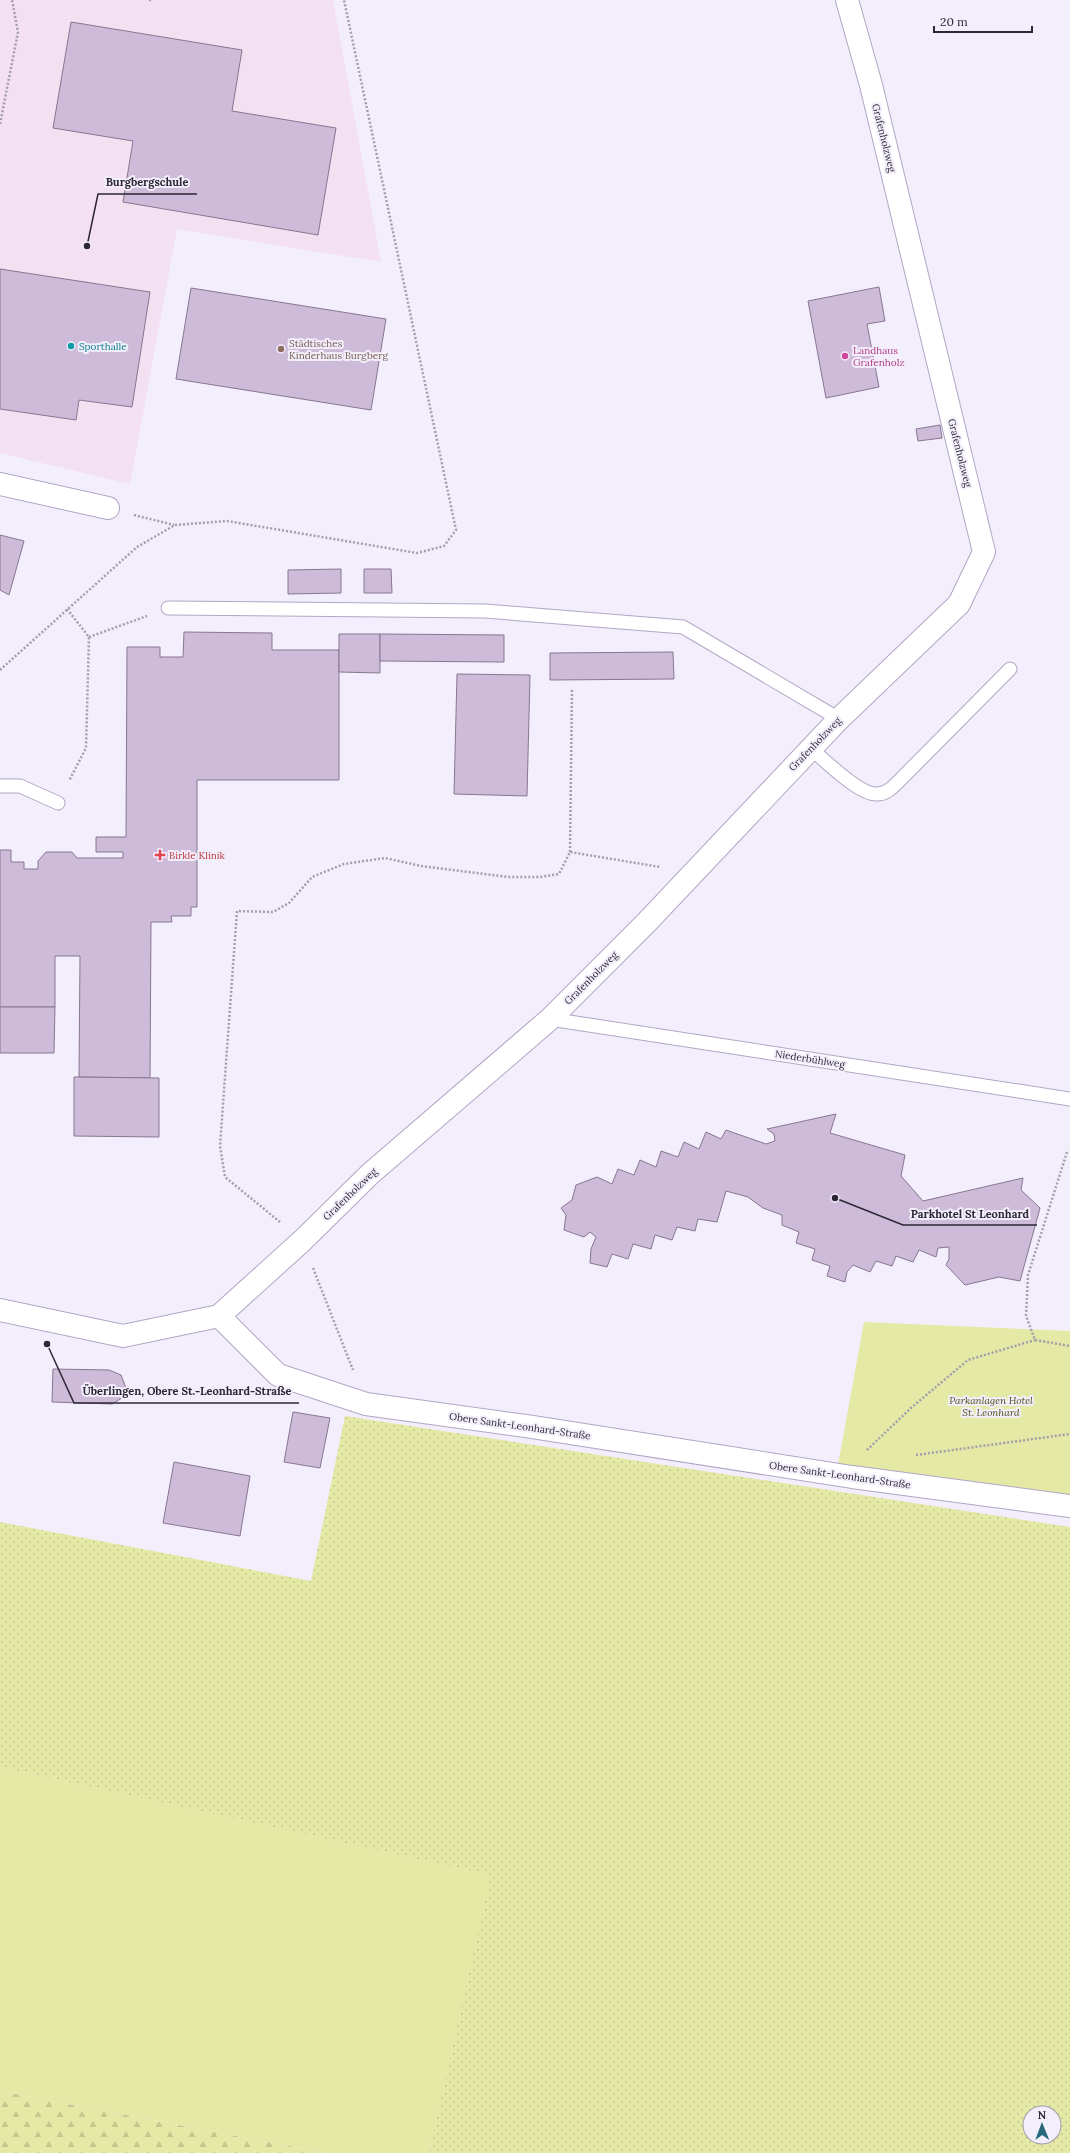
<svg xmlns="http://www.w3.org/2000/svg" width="1070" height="2153" font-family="Lora,serif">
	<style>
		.education { fill: #f3e0f1 }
		.grass { fill: url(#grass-dots); fill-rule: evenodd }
		.forest { fill: url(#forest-firs) }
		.green { fill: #e4e9a6 }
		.building { fill: #cebbd9; stroke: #877691 }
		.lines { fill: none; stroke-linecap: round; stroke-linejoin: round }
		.lane-casing { stroke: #b2a6c5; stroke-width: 15 }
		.street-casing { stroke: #b2a6c5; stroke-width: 24 }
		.path { stroke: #a39eaa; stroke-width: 2.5; stroke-dasharray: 2 2; stroke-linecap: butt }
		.lane { stroke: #fff; stroke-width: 13 }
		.street { stroke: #fff; stroke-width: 22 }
		.culture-dot { fill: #0f9aa8; stroke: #f3eefb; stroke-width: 1.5 }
		.education-dot { fill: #8d6e63; stroke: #f3eefb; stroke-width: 1.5 }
		.hotel-dot { fill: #d1479c; stroke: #f3eefb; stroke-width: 1.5 }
		.health-dot { fill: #e0444e; stroke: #f3eefb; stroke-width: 1.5 }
		.labels { text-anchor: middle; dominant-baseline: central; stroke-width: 4; stroke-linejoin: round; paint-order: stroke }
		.street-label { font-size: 10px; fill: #2c2733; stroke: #f3eefb }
		.education-label { font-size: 10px; fill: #785e54; stroke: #f3eefb; text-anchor: start }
		.culture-label { font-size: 10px; fill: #0d838f; stroke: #f3eefb; text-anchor: start }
		.hotel-label { font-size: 10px; fill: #b23c85; stroke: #f3eefb; text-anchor: start }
		.health-label { font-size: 10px; fill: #be3a42; stroke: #f3eefb; text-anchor: start }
		.park-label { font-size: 10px; font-style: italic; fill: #4e511c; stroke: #f3eefb }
		.leader { fill: none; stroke: #2c2733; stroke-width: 1.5 }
		.callout-dot { fill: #2c2733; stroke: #f3eefb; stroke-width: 1.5 }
		.callout-label { font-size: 11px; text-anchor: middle; font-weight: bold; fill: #2c2733; stroke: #f3eefb; stroke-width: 4; stroke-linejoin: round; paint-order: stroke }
	</style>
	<defs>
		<pattern id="grass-dots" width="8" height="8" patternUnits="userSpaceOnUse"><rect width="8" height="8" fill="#e4e9a6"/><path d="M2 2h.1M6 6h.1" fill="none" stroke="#c4c88f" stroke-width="1.8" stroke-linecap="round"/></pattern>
		<pattern id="forest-firs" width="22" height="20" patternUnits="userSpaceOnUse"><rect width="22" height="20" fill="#e4e9a6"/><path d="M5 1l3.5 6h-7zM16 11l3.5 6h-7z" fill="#c4c88f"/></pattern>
	</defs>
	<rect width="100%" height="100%" fill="#f3eefb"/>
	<path class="education" d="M0,0H333L381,262L177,229L130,484L0,453Z"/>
	<path class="grass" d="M345,1416L1070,1527V2153H429L490,1875L0,1767V1522L311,1581ZM1030,2113H1054V2137H1030Z"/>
	<path class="forest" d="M0,2091L326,2153H0Z"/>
	<g class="green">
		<path d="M864,1322L1070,1331V1496L838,1465Z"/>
		<path d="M0,1767L491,1875L429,2153H326L0,2091Z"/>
	</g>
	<g class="building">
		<path d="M71,22L242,50L232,111L336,128L318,235L123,202L133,141L53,128Z"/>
		<path d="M0,269L150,292L132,407L79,400L76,420L0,409Z"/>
		<path d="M879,287L885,321L867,324L879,387L826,398L808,301Z"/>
		<path d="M191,288L386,319L371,410L176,379Z"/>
		<path d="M940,425L942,438L918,441L916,429Z"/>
		<path d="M0,535L24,541L9,595L0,590Z"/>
		<path d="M341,569V593L288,594V570Z"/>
		<path d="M364,569H391L392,593H364Z"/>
		<path d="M184,632L272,633V650H339V780H197V907H191V916H171L172,922H151L150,1078L79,1077L80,956H55V1007H0V850H11V862H24V869H38V861L46,852H72L77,858H123V852H96V837H126L127,647H160V657H183Z"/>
		<path d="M339,634H380V673L339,672Z"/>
		<path d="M380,634L504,635V662L380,661Z"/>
		<path d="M673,652L674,679L550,680V653Z"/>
		<path d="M457,674L530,675L527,796L454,794Z"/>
		<path d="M0,1007H55L54,1053H0Z"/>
		<path d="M74,1077L159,1078V1137L74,1136Z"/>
		<path d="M836,1114L830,1133L905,1155L901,1176L923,1201L1023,1178L1021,1190L1040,1208L1020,1281L999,1277L965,1285L946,1265L949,1259V1247L938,1248L936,1257L919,1250L913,1262L896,1256L892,1266L876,1261L870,1272L853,1265L847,1272L845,1282L827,1276L830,1266L812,1260L815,1249L796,1243L799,1232L782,1225V1215L763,1208L748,1197L726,1191L717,1222L698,1219L695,1231L677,1227L672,1240L655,1235L651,1249L633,1244L628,1259L612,1254L607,1267L590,1263L591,1249L596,1237L590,1232L584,1237L564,1230L566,1215L561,1208L572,1200L576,1185L597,1177L612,1184L618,1169L634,1175L640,1160L656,1167L661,1151L678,1157L684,1142L699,1149L706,1132L721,1139L726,1130L766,1144L775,1141L774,1134L767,1129Z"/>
		<path d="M53,1369L109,1370L121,1375L126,1388L122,1398L112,1404L52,1402Z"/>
		<path d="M293,1412L330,1418L320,1468L284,1462Z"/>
		<path d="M174,1462L250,1476L240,1536L163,1523Z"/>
	</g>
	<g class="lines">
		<defs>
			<g id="lane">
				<path d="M168,608L485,611L683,627L839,719"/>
				<path d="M810,748C825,760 859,795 877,794C886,794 892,788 898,782L1010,669"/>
				<path d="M0,786H20L58,803"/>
				<path d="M550,1019L1070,1099"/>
			</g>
			<g id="street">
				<path d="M0,484L108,508"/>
				<path d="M0,1310L123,1336L219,1316L303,1240L370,1174L550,1019L647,922L839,719L959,604L984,552L871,85L847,0"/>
				<path d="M219,1316L278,1375L366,1404L526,1426L852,1477L1070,1506"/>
			</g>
		</defs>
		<use href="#lane" class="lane-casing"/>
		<use href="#street" class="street-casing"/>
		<g class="path">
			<path d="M149,0H151"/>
			<path d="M0,124L18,32L12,0"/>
			<path d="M134,515L174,525"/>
			<path d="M67,609L89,637L86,748L69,781"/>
			<path d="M89,637L147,616"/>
			<path d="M0,670L137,547L175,525L227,521L417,553L444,546L456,530L344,0"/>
			<path d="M570,852L572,688"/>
			<path d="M1067,1152L1028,1275L1026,1316L1035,1340L1070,1346"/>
			<path d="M280,1222L225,1177L220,1146L237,911L273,912L289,903L312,877L344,864L385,858L421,866L508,877H540L559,874L570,852L660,867"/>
			<path d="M313,1268L353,1370"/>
			<path d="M867,1450L912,1407L968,1360L1035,1340"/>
			<path d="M916,1455L1070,1434"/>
		</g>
		<use href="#lane" class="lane"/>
		<use href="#street" class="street"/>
	</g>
	<circle class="culture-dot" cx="71" cy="346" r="4"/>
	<circle class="education-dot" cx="281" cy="349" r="4"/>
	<circle class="hotel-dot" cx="845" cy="356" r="4"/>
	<path class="health-dot" d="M158 849h4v4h4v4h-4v4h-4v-4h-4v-4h4z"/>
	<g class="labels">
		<g class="street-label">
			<text transform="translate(884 138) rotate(76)">Grafenholzweg</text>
			<text transform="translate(960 453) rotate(76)">Grafenholzweg</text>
			<text transform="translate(815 744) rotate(-46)">Grafenholzweg</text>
			<text transform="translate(591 978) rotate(-45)">Grafenholzweg</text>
			<text transform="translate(810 1059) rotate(9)">Niederbühlweg</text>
			<text transform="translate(350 1194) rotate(-44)">Grafenholzweg</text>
			<text transform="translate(520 1426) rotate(8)">Obere Sankt-Leonhard-Straße</text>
			<text transform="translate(840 1475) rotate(8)">Obere Sankt-Leonhard-Straße</text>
		</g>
		<g class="education-label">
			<text x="289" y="343">Städtisches<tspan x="289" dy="12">Kinderhaus Burgberg</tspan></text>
		</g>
		<g class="culture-label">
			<text x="79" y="346">Sporthalle</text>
		</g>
		<g class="hotel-label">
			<text x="853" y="350">Landhaus<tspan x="853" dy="12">Grafenholz</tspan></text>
		</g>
		<g class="health-label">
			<text x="169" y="855">Birkle Klinik</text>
		</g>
		<g class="park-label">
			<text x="991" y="1400">Parkanlagen Hotel<tspan x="991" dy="12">St. Leonhard</tspan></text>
		</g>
	</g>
	<path class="leader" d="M87 246L98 194H197M835 1198L903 1225H1037M47 1344L74 1403H299"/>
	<g class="callout-dot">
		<circle cx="87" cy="246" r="4"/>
		<circle cx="835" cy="1198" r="4"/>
		<circle cx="47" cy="1344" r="4"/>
	</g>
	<g class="callout-label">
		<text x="147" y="186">Burgbergschule</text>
		<text x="970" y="1218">Parkhotel St Leonhard</text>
		<text x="187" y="1395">Überlingen, Obere St.-Leonhard-Straße</text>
	</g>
	<g transform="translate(1042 2125) rotate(359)"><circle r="19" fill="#f3eefb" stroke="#a39eab"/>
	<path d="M0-3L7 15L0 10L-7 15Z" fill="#26677b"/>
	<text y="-6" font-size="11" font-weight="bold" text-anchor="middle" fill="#2c2733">N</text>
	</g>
	<path d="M934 26v6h98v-6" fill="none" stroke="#2c2733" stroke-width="2"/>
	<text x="940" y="26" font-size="12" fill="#2c2733" stroke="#f3eefb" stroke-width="3" paint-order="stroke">20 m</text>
</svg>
